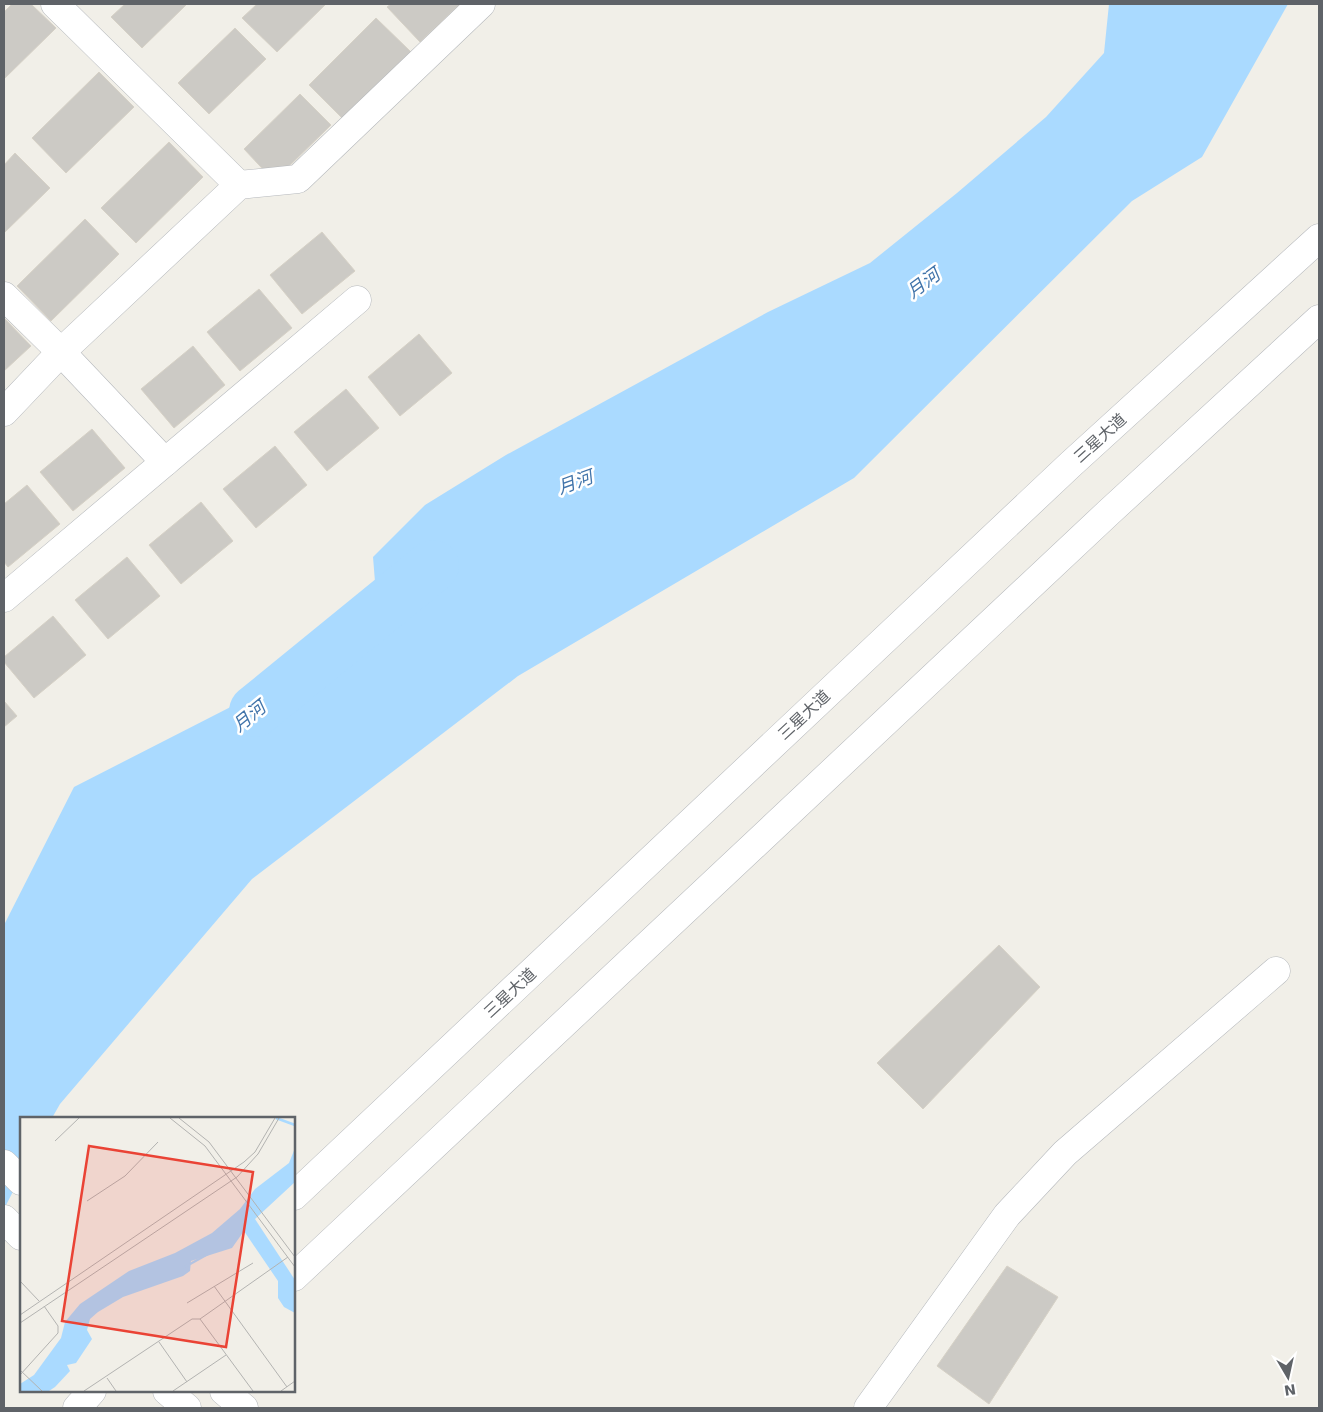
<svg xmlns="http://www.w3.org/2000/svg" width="1323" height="1412" font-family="'DejaVu Sans','Noto Sans SC',sans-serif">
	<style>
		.water { fill: #aadaff }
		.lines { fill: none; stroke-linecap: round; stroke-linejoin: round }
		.river { stroke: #aadaff; stroke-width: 52 }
		.building { fill: #cccac5; stroke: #d6d1c6 }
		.minor-casing { stroke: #b5b8bc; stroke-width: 29 }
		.minor { stroke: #fff; stroke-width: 28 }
		.labels { text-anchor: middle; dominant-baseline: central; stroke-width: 5; stroke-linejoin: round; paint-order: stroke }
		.street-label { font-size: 16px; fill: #5f6368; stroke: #fff }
		.water-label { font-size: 18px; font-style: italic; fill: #4174aa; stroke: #fff }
		.inset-river { fill: none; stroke: #aadaff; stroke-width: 2.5 }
		.inset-road { fill: none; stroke: #b3b3b1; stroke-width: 1 }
		.view { fill: #ea4335; fill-opacity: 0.15; stroke: #ea4335; stroke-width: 2.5 }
		.inset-edge { fill: none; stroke: #5f6368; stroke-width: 2.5 }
	</style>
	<rect width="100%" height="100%" fill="#f1efe8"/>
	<path class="water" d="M1109,4H1288L1202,157L1132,201L854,478L518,676L252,879L60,1104L52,1118H21V1176L4,1209V925L74,787L379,631L373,557L425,505L506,455L768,312L870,263L957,193L1046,117L1104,53Z"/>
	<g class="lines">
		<path class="river" d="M255,711L433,566"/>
	</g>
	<g class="building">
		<path d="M12,4H31L56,28L4,79V12Z"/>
		<path d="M125,4H187L142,48L111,17Z"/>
		<path d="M257,4H326L277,52L242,18Z"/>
		<path d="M391,4H460L420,42L387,7Z"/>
		<path d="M376,18L411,52L343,119L309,85Z"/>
		<path d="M235,28L266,59L209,114L178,83Z"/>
		<path d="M99,72L134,107L66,173L32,138Z"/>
		<path d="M300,94L331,125L274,181L244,149Z"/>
		<path d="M169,142L203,177L136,243L101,208Z"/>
		<path d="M15,153L50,188L4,233V165Z"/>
		<path d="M85,219L119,254L51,321L17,286Z"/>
		<path d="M322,232L355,271L302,314L270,275Z"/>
		<path d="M259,289L292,328L240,371L207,332Z"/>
		<path d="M4,318L31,346L4,371Z"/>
		<path d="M419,334L452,373L400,416L368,377Z"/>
		<path d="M193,346L225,385L174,428L141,389Z"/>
		<path d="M346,389L379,428L327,471L294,432Z"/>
		<path d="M92,429L125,468L73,511L40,472Z"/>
		<path d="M275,446L307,485L256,528L223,489Z"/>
		<path d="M27,485L60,524L8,567L4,562V504Z"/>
		<path d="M201,502L233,541L181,584L149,545Z"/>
		<path d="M127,557L160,596L108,639L75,600Z"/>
		<path d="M53,616L86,655L34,698L4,662V657Z"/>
		<path d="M4,701L17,716L4,727Z"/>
		<path d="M999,945L1040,987L923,1109L877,1063Z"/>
		<path d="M1007,1266L1058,1297L989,1404L937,1366Z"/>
	</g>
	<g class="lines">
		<defs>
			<g id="minor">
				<path d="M55,4L239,185"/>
				<path d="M4,296L61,352L165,462"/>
				<path d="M4,412L61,352L239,185L298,179L481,4"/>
				<path d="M4,598L357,300"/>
				<path d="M4,1164L21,1181"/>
				<path d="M294,1196L1071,464L1319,238"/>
				<path d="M4,1219L21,1236"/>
				<path d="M294,1277L1108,513L1319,319"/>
				<path d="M167,1391L187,1408"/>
				<path d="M224,1391L244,1408"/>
				<path d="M77,1408L92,1391"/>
				<path d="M868,1408L1007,1215L1065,1153L1276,971"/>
			</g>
		</defs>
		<use href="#minor" class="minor-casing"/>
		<use href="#minor" class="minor"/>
	</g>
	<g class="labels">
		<g class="street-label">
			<text transform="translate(1100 438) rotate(-42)">三星大道</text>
			<text transform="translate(804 715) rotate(-43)">三星大道</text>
			<text transform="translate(510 993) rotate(-43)">三星大道</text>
		</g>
		<g class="water-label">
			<text transform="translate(923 283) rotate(-37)">月河</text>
			<text transform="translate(575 482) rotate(-20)">月河</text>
			<text transform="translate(249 716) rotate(-39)">月河</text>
		</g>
	</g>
	<g transform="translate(20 1117)">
		<rect width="275" height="275" fill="#f1efe8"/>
		<path d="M275,31V65L235,102L275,163V196L264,190L258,181V164L224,114L212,131L171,144L170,154L163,159L103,180L78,195L70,202L67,213L72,222L56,246L47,248L50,254L35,270L29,274H0V267L14,258L41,221L45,205L60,187L109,154L155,136L192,116L220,92L235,72L269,46Z" fill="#aadaff"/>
		<path class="inset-river" d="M256,1L275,8M163,151L188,137"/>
		<path class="inset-road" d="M150,1L185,29L275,150M159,1L189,25L275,140M35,24L59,1M67,84L105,59L138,25M0,164L19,184M194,169L267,270M167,186L233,146M0,198L224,45L235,35L255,1M180,202L233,274M0,206L217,60L238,37L259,1M139,225L167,265M0,253L22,274M0,258L38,216V209L24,189M87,261L96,274M64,274L172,202H180L268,140M153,274L206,238M261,274L275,264"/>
		<path class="view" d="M69,29L233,55L206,230L42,204Z"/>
		<rect width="275" height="275" class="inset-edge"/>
	</g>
	<rect width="1323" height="1412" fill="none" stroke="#5f6368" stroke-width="10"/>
	<g transform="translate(1288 1377) rotate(171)" stroke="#ffffff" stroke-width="4" paint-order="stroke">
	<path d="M0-4L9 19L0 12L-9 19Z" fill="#5f6368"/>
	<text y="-8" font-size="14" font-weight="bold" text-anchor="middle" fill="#5f6368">N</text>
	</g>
</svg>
